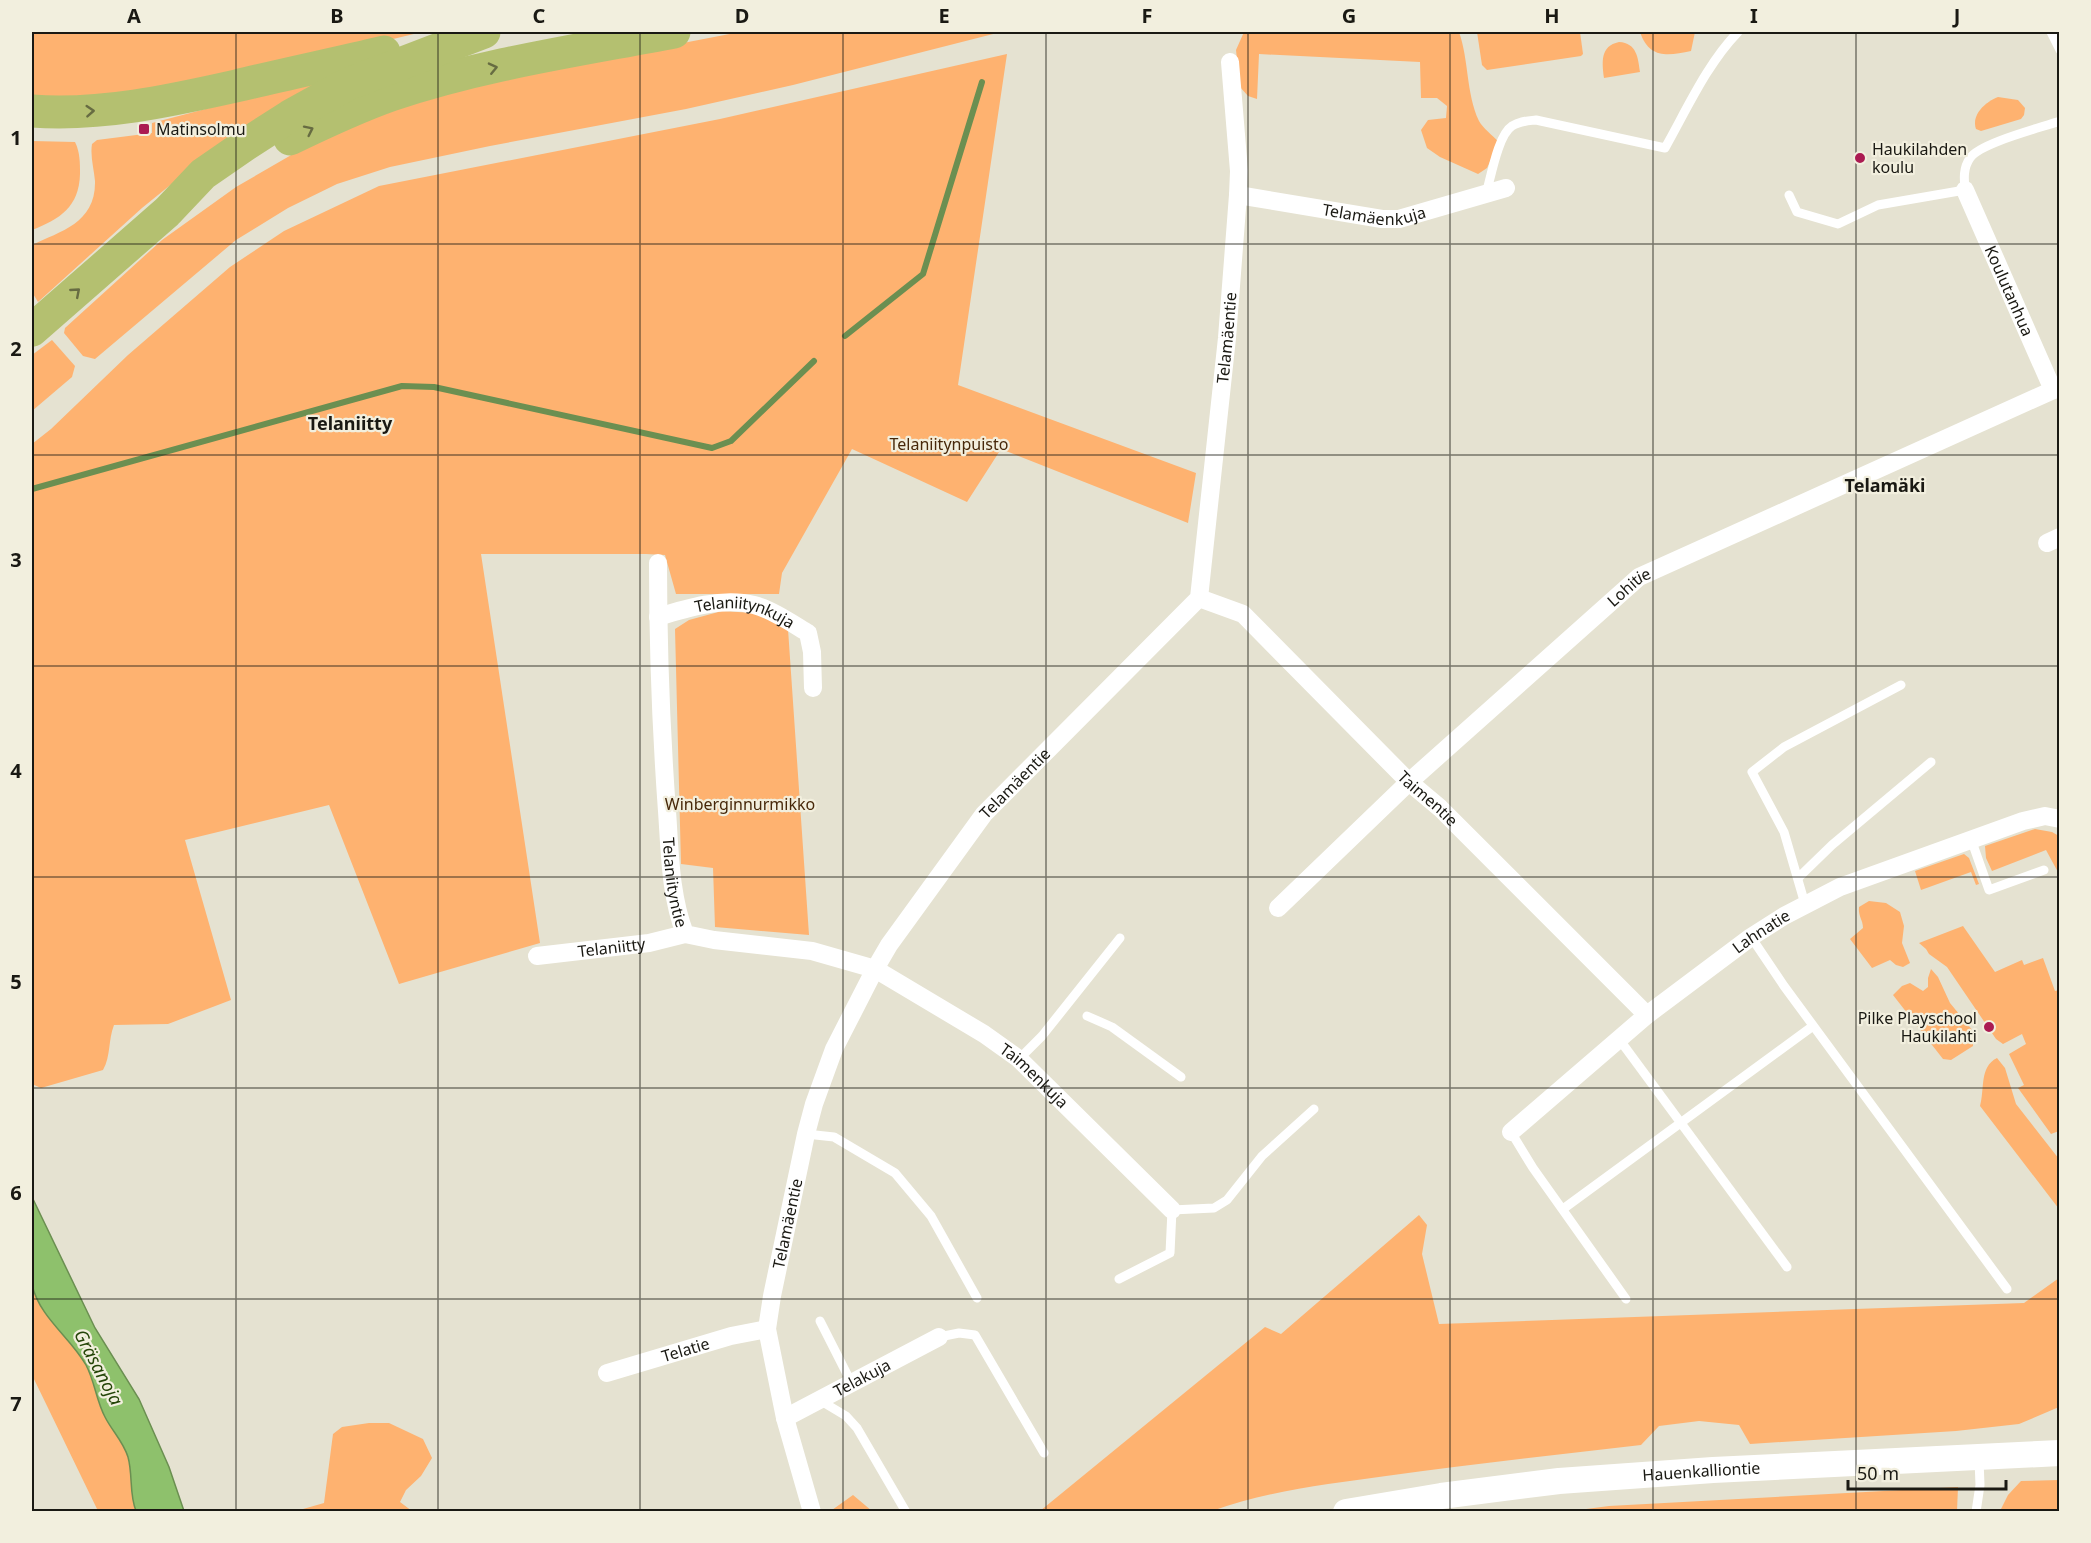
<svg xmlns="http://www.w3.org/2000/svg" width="2091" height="1543" font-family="'Noto Sans',sans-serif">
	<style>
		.green { fill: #feb270 }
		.water { fill: #8ec16c; stroke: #6b8f51; stroke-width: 1.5 }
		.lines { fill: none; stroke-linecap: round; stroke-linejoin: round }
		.stream { stroke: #6b8f51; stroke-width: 6 }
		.service { stroke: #fff; stroke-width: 9 }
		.minor { stroke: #fff; stroke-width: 18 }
		.secondary { stroke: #fff; stroke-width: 26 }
		.motorway { stroke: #b4c070; stroke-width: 33 }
		.oneway { stroke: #676c42 }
		.grid { fill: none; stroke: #1a1913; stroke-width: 1.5; stroke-opacity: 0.55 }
		.poi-dot { fill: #ab1b52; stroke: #f2efde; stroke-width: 2 }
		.labels { text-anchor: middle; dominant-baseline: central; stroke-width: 4.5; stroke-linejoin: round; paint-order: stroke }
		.poi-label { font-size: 16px; fill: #1a1913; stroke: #f2efde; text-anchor: start }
		.street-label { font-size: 16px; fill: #1a1913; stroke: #f2efde }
		.park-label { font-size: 16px; fill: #47280a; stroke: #f2efde }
		.neighbourhood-label { font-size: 18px; font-weight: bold; fill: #1a1913; stroke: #f2efde }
		.water-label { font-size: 18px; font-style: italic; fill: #244507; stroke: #f2efde }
		.neatline { fill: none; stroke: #1a1913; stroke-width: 2 }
		.grid-label { font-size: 20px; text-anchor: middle; font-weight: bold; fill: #1a1913 }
	</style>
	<rect width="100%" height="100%" fill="#e5e2d1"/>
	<g class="green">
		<path d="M32,32H422L216,82L32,102Z"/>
		<path d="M740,32H1001L793,85L686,109L490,146L390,167L337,184L288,208L236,240L95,359L83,356L64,333L65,328L162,240L236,187L293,154L381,114L497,79Z"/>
		<path d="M1244,32H1459C1469,60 1466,93 1479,121C1483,128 1492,135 1499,142L1487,168L1478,174L1440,157L1427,148L1421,130L1428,120L1446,118L1447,106L1437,98H1421L1420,62L1259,54L1257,99L1248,96L1240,87L1236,50Z"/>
		<path d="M1477,32H1580L1583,54L1581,56L1487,70L1482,65Z"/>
		<path d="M1640,32H1695L1691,51C1668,56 1649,59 1640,32Z"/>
		<path d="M1619,42C1637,43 1638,58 1640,72L1604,78C1602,62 1600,46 1619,42Z"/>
		<path d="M1007,54L958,385L1196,473L1188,523L1001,449L967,502L852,449L782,573L779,594H676L665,555L646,554H481L540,943L399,984L329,805L185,840L231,1000L168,1024L114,1025C108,1040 111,1056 103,1070L41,1088L32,1084V444L51,429L128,355L230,267L284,231L379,186L720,119Z"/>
		<path d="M343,73L211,152L142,208L38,302L32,292V245C61,231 96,223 95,181C94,169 90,156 92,144L97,140L152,133V123Z"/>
		<path d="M1998,97L2018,100L2025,108L2024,115L2021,119L1981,131L1976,129C1971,115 1985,102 1998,97Z"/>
		<path d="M32,141L75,142C80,152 80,163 80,174C79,207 60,219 32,230Z"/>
		<path d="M52,340L75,366L72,377L32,411V355Z"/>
		<path d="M722,611L754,613L788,629L809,935L715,927L713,868L681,864L675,629L689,620Z"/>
		<path d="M2035,829L2052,832L2059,836V874L2046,850L1992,871L1986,858L1985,846Z"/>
		<path d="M1964,854L1969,858L1979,884L1976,885L1971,872L1921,890L1915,871Z"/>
		<path d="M1869,901L1886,903L1900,912L1904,926L1902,943L1910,963L1903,967L1896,965L1890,960L1872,968L1850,939L1863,928C1863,920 1858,916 1859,907Z"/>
		<path d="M1963,926L1995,972L2022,960L2024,965L2043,958L2055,991L2059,990V1131L2051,1134L2018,1088L2024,1085L2009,1054L2026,1044L2022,1034L2003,1044L1996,1039L1947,967L1929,954L1926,949L1919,943Z"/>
		<path d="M1931,969L1938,977L1950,1003L1973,1031V1046L1951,1060L1943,1059L1893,995L1902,986L1910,983L1923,991L1928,987V978Z"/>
		<path d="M1997,1058L2005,1068L2016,1104L2059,1159V1209L1980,1106C1985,1089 1979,1067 1997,1058Z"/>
		<path d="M1419,1215L1427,1225L1422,1254L1439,1324L2024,1303L2059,1278V1407L2019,1424L1956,1431L1750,1444L1739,1425L1699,1421L1659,1426L1641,1445C1556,1455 1471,1464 1386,1476C1328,1484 1267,1491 1212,1511H1040L1265,1327L1281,1334Z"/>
		<path d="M32,1286C41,1318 71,1337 86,1365C95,1382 96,1401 105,1417C112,1431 123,1441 128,1457C133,1475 129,1494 136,1511H98L32,1375Z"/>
		<path d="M369,1423H389L423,1439L432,1458L421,1476L406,1490L400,1502L412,1511H268L272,1509H303L324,1503L333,1434L342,1427Z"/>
		<path d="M2059,1480V1511H2000L2008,1495L2021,1481Z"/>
		<path d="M1958,1487L1957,1511H1571L1609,1506Z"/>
		<path d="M853,1495L872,1511H832V1510Z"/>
	</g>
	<path class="water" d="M32,1197L95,1328L139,1399L169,1467L184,1511H136C129,1494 133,1475 128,1457C123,1441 112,1431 105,1417C96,1400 95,1382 86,1365C70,1337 40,1318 32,1285Z"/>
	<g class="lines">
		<g class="stream">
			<path d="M845,336L923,274L982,82"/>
			<path d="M32,489L402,386L434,387L712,448L731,441L814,361"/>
		</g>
		<g class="service">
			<path d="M2051,32L2060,50"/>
			<path d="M1486,194C1491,177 1498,135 1512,126C1520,121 1527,121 1536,120L1665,148C1687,109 1707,64 1738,32"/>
			<path d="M1789,195L1797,212L1838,224L1878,205L1965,190C1964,179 1963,168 1970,158C1980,143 2040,128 2060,121"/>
			<path d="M1971,839L1989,890L2044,870"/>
			<path d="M1798,878L1832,845L1931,762"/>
			<path d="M1805,904L1784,832L1752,772L1784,747L1901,685"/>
			<path d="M1751,937L1784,986L2007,1289"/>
			<path d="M1087,1016L1112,1027L1181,1077"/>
			<path d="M1619,1039L1787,1267"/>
			<path d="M1019,1059L1042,1036L1120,938"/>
			<path d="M1511,1132L1533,1168L1626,1299"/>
			<path d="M806,1134L834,1137L895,1173L931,1216L977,1298"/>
			<path d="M1563,1209L1813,1026"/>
			<path d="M1119,1279L1170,1253L1172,1210L1214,1208L1227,1200L1262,1156L1314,1109"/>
			<path d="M820,1321L852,1384"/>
			<path d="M939,1337L959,1333L975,1335L1044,1453"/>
			<path d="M821,1401L846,1416L857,1428L906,1512"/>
			<path d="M1976,1512L1980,1485L1979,1460"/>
		</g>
		<g class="minor">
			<path id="s1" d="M1965,190L2053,390"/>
			<path id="s2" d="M1238,195L1382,219H1399L1506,188"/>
			<path d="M2047,543L2060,537"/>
			<path id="s3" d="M658,563C658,646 661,729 667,811C670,853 670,895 685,934L714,940L812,951L875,969L984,1034L1019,1059L1172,1210"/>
			<path id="s4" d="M1199,598L1243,614L1409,782L1440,808L1647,1015"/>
			<path id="s5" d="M658,617C687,608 723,597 754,605C771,609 793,624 808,633L812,652L813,688"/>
			<path id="s6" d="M1278,908L1409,782L1639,577L2060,387"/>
			<path id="s7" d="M537,956L649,943L685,934"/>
			<path id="s8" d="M1511,1132L1647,1015L1751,937L1784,916L1840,887L2023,821L2045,816L2060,819"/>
			<path id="s9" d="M607,1373L731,1336L767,1329"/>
			<path id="s10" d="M785,1418L939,1337"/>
			<path id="s11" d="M812,1512L785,1418L767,1329L772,1296L806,1134L814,1104L834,1049L875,969L889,945L984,814L1199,598L1227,338L1238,195L1239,171L1230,62"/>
		</g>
		<path class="secondary" id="s12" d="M1346,1512L1441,1496L1559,1481L1713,1470L2060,1453"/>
		<g class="motorway">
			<path d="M32,111C101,116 169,101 236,86C285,74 334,64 384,52"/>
			<path d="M290,139C323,123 357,107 391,95C483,64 580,50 674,32"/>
			<path d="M32,330L167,212L203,174L245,145L290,116L348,84L484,32"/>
		</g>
	</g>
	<defs><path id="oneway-chevron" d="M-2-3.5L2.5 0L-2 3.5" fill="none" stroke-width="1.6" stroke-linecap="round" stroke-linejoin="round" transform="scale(1.5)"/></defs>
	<g class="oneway">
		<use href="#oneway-chevron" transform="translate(493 68) rotate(-13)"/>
		<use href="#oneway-chevron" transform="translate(90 111) rotate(-4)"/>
		<use href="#oneway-chevron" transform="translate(309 130) rotate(-26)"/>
		<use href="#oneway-chevron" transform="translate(76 292) rotate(-41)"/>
	</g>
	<path class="grid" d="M236,32V1512M438,32V1512M640,32V1512M843,32V1512M1046,32V1512M1248,32V1512M1450,32V1512M1653,32V1512M1856,32V1512M32,244H2060M32,455H2060M32,666H2060M32,877H2060M32,1088H2060M32,1299H2060"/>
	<g class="poi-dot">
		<rect x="138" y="123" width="12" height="12" rx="3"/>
		<circle cx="1860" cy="158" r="6"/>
		<circle cx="1989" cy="1027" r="6"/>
	</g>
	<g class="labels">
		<g class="poi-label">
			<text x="156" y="129">Matinsolmu</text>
			<text x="1872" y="149">Haukilahden<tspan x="1872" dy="18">koulu</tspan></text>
			<text x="1977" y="1018" text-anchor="end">Pilke Playschool<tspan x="1977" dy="18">Haukilahti</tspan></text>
		</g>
		<g class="street-label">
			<text stroke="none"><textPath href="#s2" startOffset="138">Telamäenkuja</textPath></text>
			<text stroke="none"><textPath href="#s1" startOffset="110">Koulutanhua</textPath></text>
			<text stroke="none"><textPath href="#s11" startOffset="1323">Telamäentie</textPath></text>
			<text stroke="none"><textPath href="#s6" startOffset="476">Lohitie</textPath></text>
			<text stroke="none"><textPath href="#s5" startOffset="90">Telaniitynkuja</textPath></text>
			<text stroke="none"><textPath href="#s11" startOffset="800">Telamäentie</textPath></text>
			<text stroke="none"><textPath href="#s4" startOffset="308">Taimentie</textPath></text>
			<text stroke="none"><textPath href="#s3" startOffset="320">Telaniityntie</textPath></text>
			<text stroke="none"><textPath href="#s8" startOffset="321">Lahnatie</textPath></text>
			<text stroke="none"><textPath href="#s7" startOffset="75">Telaniitty</textPath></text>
			<text stroke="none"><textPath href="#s3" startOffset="759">Taimenkuja</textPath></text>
			<text stroke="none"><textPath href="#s11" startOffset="296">Telamäentie</textPath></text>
			<text stroke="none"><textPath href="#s9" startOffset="82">Telatie</textPath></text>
			<text stroke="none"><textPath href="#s10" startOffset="87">Telakuja</textPath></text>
			<text stroke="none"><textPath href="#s12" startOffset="358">Hauenkalliontie</textPath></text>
		</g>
		<g class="park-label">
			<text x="949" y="444">Telaniitynpuisto</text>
			<text x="740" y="804">Winberginnurmikko</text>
		</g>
		<g class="neighbourhood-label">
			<text x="350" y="423">Telaniitty</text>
			<text x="1885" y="485">Telamäki</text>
		</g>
		<g class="water-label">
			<text transform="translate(99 1367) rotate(62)">Gräsanoja</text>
		</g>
	</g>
	<rect width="2091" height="1543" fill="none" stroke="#f2efde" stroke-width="66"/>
	<path d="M1848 1480v9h158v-9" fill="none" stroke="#1a1913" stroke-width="3"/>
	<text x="1857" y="1480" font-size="18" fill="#1a1913" stroke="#f2efde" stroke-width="4.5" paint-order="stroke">50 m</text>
	<rect x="33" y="33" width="2025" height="1477" class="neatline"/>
	<g class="grid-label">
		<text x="134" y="23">A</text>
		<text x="337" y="23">B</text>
		<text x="539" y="23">C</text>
		<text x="742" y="23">D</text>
		<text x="944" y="23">E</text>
		<text x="1147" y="23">F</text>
		<text x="1349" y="23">G</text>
		<text x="1552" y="23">H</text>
		<text x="1754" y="23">I</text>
		<text x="1957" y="23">J</text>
		<text x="16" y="145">1</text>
		<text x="16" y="356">2</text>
		<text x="16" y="567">3</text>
		<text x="16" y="778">4</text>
		<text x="16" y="989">5</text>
		<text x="16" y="1200">6</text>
		<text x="16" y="1411">7</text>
	</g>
</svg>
